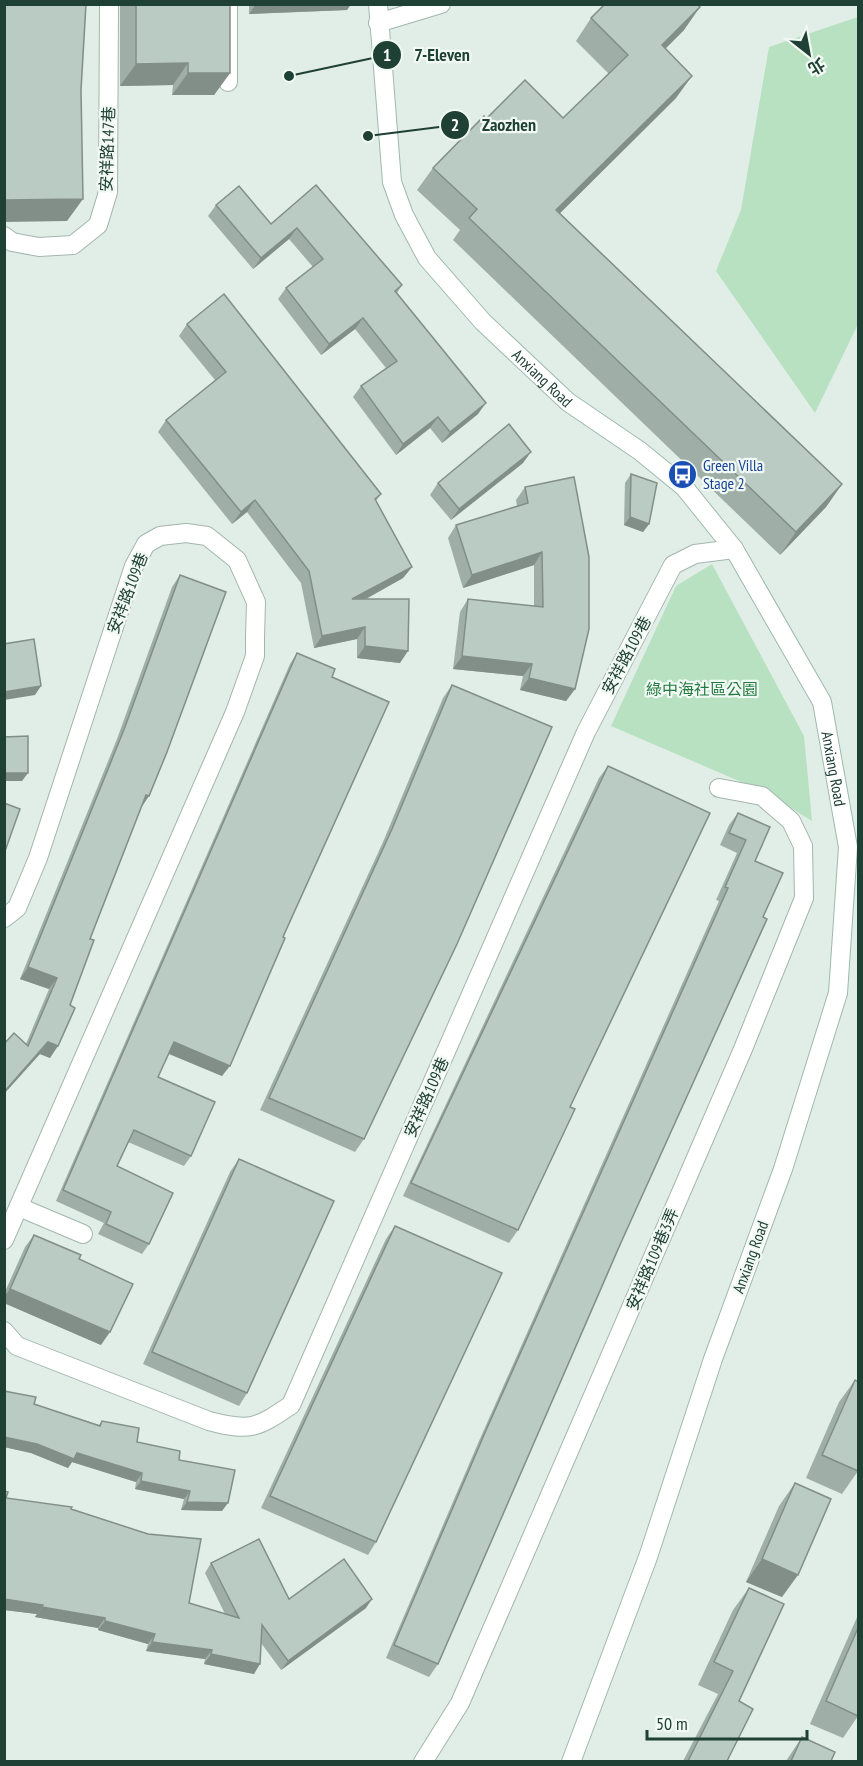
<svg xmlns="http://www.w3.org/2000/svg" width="863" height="1766" font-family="'PT Sans Narrow','Noto Sans TC',sans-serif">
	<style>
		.green { fill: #b7e1c0 }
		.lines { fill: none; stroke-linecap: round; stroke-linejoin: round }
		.street-casing { stroke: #a3b6ae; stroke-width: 20 }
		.secondary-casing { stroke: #9ebaae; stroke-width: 20 }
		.street { stroke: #fff; stroke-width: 18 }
		.secondary { stroke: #fff; stroke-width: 18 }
		.wall { fill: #9fafa7 }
		.shaded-wall { fill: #828e88 }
		.building { fill: #b9cbc2; stroke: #828e88; stroke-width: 1.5 }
		.labels { text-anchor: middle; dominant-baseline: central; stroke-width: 4.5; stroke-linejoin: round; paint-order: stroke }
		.street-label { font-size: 16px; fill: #1f4035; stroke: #f2f9f5 }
		.transit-label { font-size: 16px; fill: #164399; stroke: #f2f9f5; text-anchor: start }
		.park-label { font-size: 16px; fill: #247b41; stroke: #f2f9f5 }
		.leader { fill: none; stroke: #1f4035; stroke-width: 2 }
		.callout-dot { fill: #1f4035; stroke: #f2f9f5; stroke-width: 2 }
		.mark-label { font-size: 18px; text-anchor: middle; font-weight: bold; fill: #fff }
		.callout-label { font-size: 18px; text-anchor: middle; font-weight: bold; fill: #1f4035; stroke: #f2f9f5; stroke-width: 4.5; stroke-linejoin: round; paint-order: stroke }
	</style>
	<rect width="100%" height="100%" fill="#e1ede7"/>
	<g class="green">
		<path d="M858,17V324L815,413L716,271L741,210L769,47Z"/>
		<path d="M712,564L804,736L812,821L767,793L611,726L676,586Z"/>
	</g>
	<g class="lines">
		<defs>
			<g id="street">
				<path d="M378,23L441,4"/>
				<path d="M228,82V4"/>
				<path d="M4,236L12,242L39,247L73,245L98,225L108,192L109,4"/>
				<path d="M4,918L17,908L38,858L134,566L146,544L160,536L186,533L207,536L237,560L256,602L255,637V656L235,712L4,1240"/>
				<path d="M19,1207L83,1234"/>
				<path d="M4,1331L17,1346L209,1421C250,1432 257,1428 291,1405L586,732L673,565L695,554L734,549"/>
				<path d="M423,1762L460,1703L743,1049L804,898L803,846L791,821L762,796L719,788"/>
			</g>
			<g id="secondary">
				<path id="s1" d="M378,4L392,182L404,215L427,258L483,322L568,402L640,451L684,487L734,549L822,702L848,847L838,993L783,1169L713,1359L648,1557L571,1762"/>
			</g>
		</defs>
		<use href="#street" class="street-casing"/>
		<use href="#secondary" class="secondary-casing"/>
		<use href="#street" class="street"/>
		<use href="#secondary" class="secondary"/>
	</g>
	<g class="wall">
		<path d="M120,4H230V73L214,95H172L173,85L120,86Z"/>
		<path d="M249,4H351L347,10L249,14Z"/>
		<path d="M591,18L684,30L665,49L676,98L560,213L842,484L826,507L780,555L453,240L460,230L417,190L433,168L486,119L563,118L609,74L576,41Z"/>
		<path d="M316,185L402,285L397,293L478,414L442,443L430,428L396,455L353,397L361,386L386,368L355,329L321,355L278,299L286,288L313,267L289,239L253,269L208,216L216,205L271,224Z"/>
		<path d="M187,324L381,494L376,501L412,567L403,578L366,599L400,663L357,658V639L314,648L301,583L247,512L232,524L158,432L166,420L215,380L179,336Z"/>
		<path d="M523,463L451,520L430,495L438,483Z"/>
		<path d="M631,474L649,524L643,532L624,525L625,483Z"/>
		<path d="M574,477L575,689L566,701L520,690L523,676L453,669L460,612L468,599L534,606V565L463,588L448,538L456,525L517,506L516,500L525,487Z"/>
		<path d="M180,575L141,808L90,939L70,1005L50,1058L40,1054L26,1044L49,989L20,979L117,739L172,587Z"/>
		<path d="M297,653L332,677L283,937L222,1076L169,1054L158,1077L191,1156L184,1166L128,1142L117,1166L149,1244L142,1254L98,1234L104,1223L56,1201L290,664Z"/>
		<path d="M452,685L364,1139L355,1152L260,1110L383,842L443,698Z"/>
		<path d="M608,766L518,1230L509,1243L403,1196L599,778Z"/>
		<path d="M738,813L755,861L763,917L438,1664L429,1677L386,1658L479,1441L719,901L716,900L737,853L720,845L729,825Z"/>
		<path d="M239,1159L247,1393L239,1406L143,1364L230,1172Z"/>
		<path d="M395,1226L376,1542L368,1555L261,1508L386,1239Z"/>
		<path d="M34,1235L101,1345L4,1303V1294L25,1247Z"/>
		<path d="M855,1380L858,1471L842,1494L806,1478L839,1402Z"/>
		<path d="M4,1391L34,1404L99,1425L102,1421L137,1442L179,1460L222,1511L181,1510L184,1499L135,1489L136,1482L72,1462L68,1468L31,1453L4,1447Z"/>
		<path d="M795,1483L782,1597L746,1582L779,1506Z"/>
		<path d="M4,1491L6,1498L71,1509L189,1603L225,1614L205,1573L211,1563L289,1599L366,1608L281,1670L261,1643L254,1674L204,1664L205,1659L146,1651L148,1644L98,1630V1628L35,1617L37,1614L4,1610Z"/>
		<path d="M749,1588L739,1701L727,1761H683L718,1694L698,1685L733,1610Z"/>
		<path d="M858,1615V1716L843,1738L810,1724Z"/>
		<path d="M802,1737L831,1761H786Z"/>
	</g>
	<g class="shaded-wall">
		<path d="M256,4H351L347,10L249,14Z"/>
		<path d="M700,7L684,30L646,68L662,45Z"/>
		<path d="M188,63L173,85L120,86L136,64Z"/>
		<path d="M188,73H230L214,95H172Z"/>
		<path d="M692,76L676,98L541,232L556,210Z"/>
		<path d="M83,199L67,221L4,222V200Z"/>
		<path d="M297,228L289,239L253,269L261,258Z"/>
		<path d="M363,318L355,329L321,355L329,344Z"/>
		<path d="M486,403L478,414L442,443L450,432Z"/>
		<path d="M438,417L430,428L396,455L403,444Z"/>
		<path d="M531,452L523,463L451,520L459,509Z"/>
		<path d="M842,484L826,507L780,555L796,532Z"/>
		<path d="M255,500L247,512L232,524L241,512Z"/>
		<path d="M630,517L649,524L643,532L624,525Z"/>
		<path d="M542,552L534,565L463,588L472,575Z"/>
		<path d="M412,567L403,578L344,611L352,599Z"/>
		<path d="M365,627L357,639L314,648L322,636Z"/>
		<path d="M365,646L408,651L400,663L357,658Z"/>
		<path d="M462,656L532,664L523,676L453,669Z"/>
		<path d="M529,678L575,689L566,701L520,690Z"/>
		<path d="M41,686L35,695L4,700V692Z"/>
		<path d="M4,773H28L22,781H4Z"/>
		<path d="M146,795L149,796L141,808Z"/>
		<path d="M28,967L57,978L49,989L20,979Z"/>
		<path d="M48,1042L58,1046L50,1058L40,1054L4,1094V1092Z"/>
		<path d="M174,1042L230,1066L222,1076L167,1053Z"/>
		<path d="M10,1289L110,1332L101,1345L4,1303V1297Z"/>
		<path d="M4,1437L77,1453L142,1473L136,1482L72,1462L68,1468L31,1453L4,1447Z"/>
		<path d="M141,1481L190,1491L184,1499L135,1489Z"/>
		<path d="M187,1502L228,1503L222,1511L181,1510Z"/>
		<path d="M762,1559L798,1575L782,1597L746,1582Z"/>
		<path d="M4,1599L43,1605L37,1614L4,1610Z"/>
		<path d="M372,1599L366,1608L281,1670L288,1661Z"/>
		<path d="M42,1607L105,1618L98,1628L35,1617Z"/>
		<path d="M105,1621L155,1634L148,1644L98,1630Z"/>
		<path d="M152,1642L212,1650L205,1659L146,1651Z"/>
		<path d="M211,1654L260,1664L254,1674L204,1664Z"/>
	</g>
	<g class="building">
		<path d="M4,4H86L81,90L83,199L4,200Z"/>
		<path d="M136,4H230V73H188V63L136,64Z"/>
		<path d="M605,4H697L700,7L662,45L692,76L556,210L842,484L796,532L469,218L477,209L433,168L484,116L486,119L525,80L563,118L628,55L591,18Z"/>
		<path d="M316,185L402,285L395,291L486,403L450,432L438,417L403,444L361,386L397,361L363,318L329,344L286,288L323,259L297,228L261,258L216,205L239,186L271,224Z"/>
		<path d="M224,294L381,494L375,499L412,567L352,599H409L408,651L365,646V627L322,636L309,571L255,500L241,512L166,420L226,372L187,324Z"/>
		<path d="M509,424L531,452L459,509L438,483Z"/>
		<path d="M631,474L657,483L649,524L630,517Z"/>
		<path d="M574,477L589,557V629L575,689L529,678L532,664L462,656L468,599L543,607L542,552L472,575L456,525L528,503L525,487Z"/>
		<path d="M180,575L226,592L167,752L149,796L146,795L90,939L94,940L70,1005L75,1008L58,1046L48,1042L4,1092V1044L14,1033L28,1046L57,978L28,967L125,727Z"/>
		<path d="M34,639L41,686L4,692V644Z"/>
		<path d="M297,653L335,669L332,677L389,702L283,937L285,938L230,1066L174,1042L158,1077L215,1102L191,1156L134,1130L117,1166L173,1193L149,1244L106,1224L111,1212L63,1190Z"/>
		<path d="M452,685L552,727L457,944L364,1139L269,1098L392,829Z"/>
		<path d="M28,736V773H4V737Z"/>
		<path d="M608,766L710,813L570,1107L575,1109L518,1230L411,1183Z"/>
		<path d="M4,803L20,809L4,854Z"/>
		<path d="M738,813L770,827L755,861L783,873L763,917L767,919L619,1247L438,1664L394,1645L487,1428L728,888L725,887L746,840L729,833Z"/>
		<path d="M239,1159L334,1201L247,1393L152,1352Z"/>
		<path d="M395,1226L502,1273L376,1542L270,1496Z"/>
		<path d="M34,1235L81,1255L79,1259L133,1284L110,1332L10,1289Z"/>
		<path d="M855,1380L858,1382V1471L822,1455Z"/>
		<path d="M4,1391L36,1397L34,1404L100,1426L102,1421L139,1428L137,1442L180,1451L179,1460L235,1470L228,1503L187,1502L190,1491L141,1481L142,1473L77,1453L74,1459L37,1444L4,1437Z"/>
		<path d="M795,1483L831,1499L798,1575L762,1559Z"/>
		<path d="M4,1491L8,1492L6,1498L72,1507L71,1509L148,1534L201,1539L189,1603L239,1618L211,1563L259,1539L289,1599L344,1559L372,1599L288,1661L262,1625L260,1664L211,1654L212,1650L152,1642L155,1634L105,1621V1618L42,1607L43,1605L4,1599Z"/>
		<path d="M749,1588L784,1604L739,1701L753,1709L727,1761H688L733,1671L714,1662Z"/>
		<path d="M858,1628V1716L826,1701Z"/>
		<path d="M802,1737L835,1752L831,1761H791Z"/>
	</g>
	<defs>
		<symbol id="bus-disc" viewBox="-11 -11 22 22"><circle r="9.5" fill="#1a4fb4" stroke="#f2f9f5"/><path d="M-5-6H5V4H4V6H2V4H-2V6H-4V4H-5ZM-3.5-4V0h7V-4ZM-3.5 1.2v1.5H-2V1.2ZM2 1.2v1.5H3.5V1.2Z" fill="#fff"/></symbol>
	</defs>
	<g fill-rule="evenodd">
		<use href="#bus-disc" x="666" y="458" width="33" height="33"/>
	</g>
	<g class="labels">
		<g class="street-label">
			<text transform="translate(107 149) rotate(-88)">安祥路147巷</text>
			<text stroke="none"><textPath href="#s1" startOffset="429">Anxiang Road</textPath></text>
			<text transform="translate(127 593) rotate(-69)">安祥路109巷</text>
			<text transform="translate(626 655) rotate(-62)">安祥路109巷</text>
			<text stroke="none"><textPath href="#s1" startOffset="932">Anxiang Road</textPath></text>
			<text transform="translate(426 1097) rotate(-66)">安祥路109巷</text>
			<text transform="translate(750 1257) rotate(-70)">Anxiang Road</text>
			<text transform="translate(652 1259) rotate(-67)">安祥路109巷3弄</text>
		</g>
		<g class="transit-label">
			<text x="703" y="465">Green Villa<tspan x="703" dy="18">Stage 2</tspan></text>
		</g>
		<g class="park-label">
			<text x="702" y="689">綠中海社區公園</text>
		</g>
	</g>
	<path class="leader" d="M289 76L387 55M368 136L455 125"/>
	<g class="callout-dot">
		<circle cx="289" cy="76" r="6"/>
		<circle cx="368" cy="136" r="6"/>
		<circle cx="387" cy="55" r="15"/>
		<circle cx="455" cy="125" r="15"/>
	</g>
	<g class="mark-label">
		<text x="387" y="61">1</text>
		<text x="455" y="131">2</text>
	</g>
	<g class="callout-label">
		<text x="442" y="61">7-Eleven</text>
		<text x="509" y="131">Zaozhen</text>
	</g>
	<rect width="863" height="1766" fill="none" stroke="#1f4035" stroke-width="12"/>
	<g transform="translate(809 54) rotate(149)" stroke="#f2f9f5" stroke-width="4.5" paint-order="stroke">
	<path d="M0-4.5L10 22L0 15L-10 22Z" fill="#1f4035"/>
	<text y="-9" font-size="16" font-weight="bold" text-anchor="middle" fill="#1f4035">北</text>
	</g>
	<path d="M647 1730v9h160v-9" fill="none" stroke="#1f4035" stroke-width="3"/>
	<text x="656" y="1730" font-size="18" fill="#1f4035" stroke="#f2f9f5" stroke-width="4.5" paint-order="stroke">50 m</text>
</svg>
